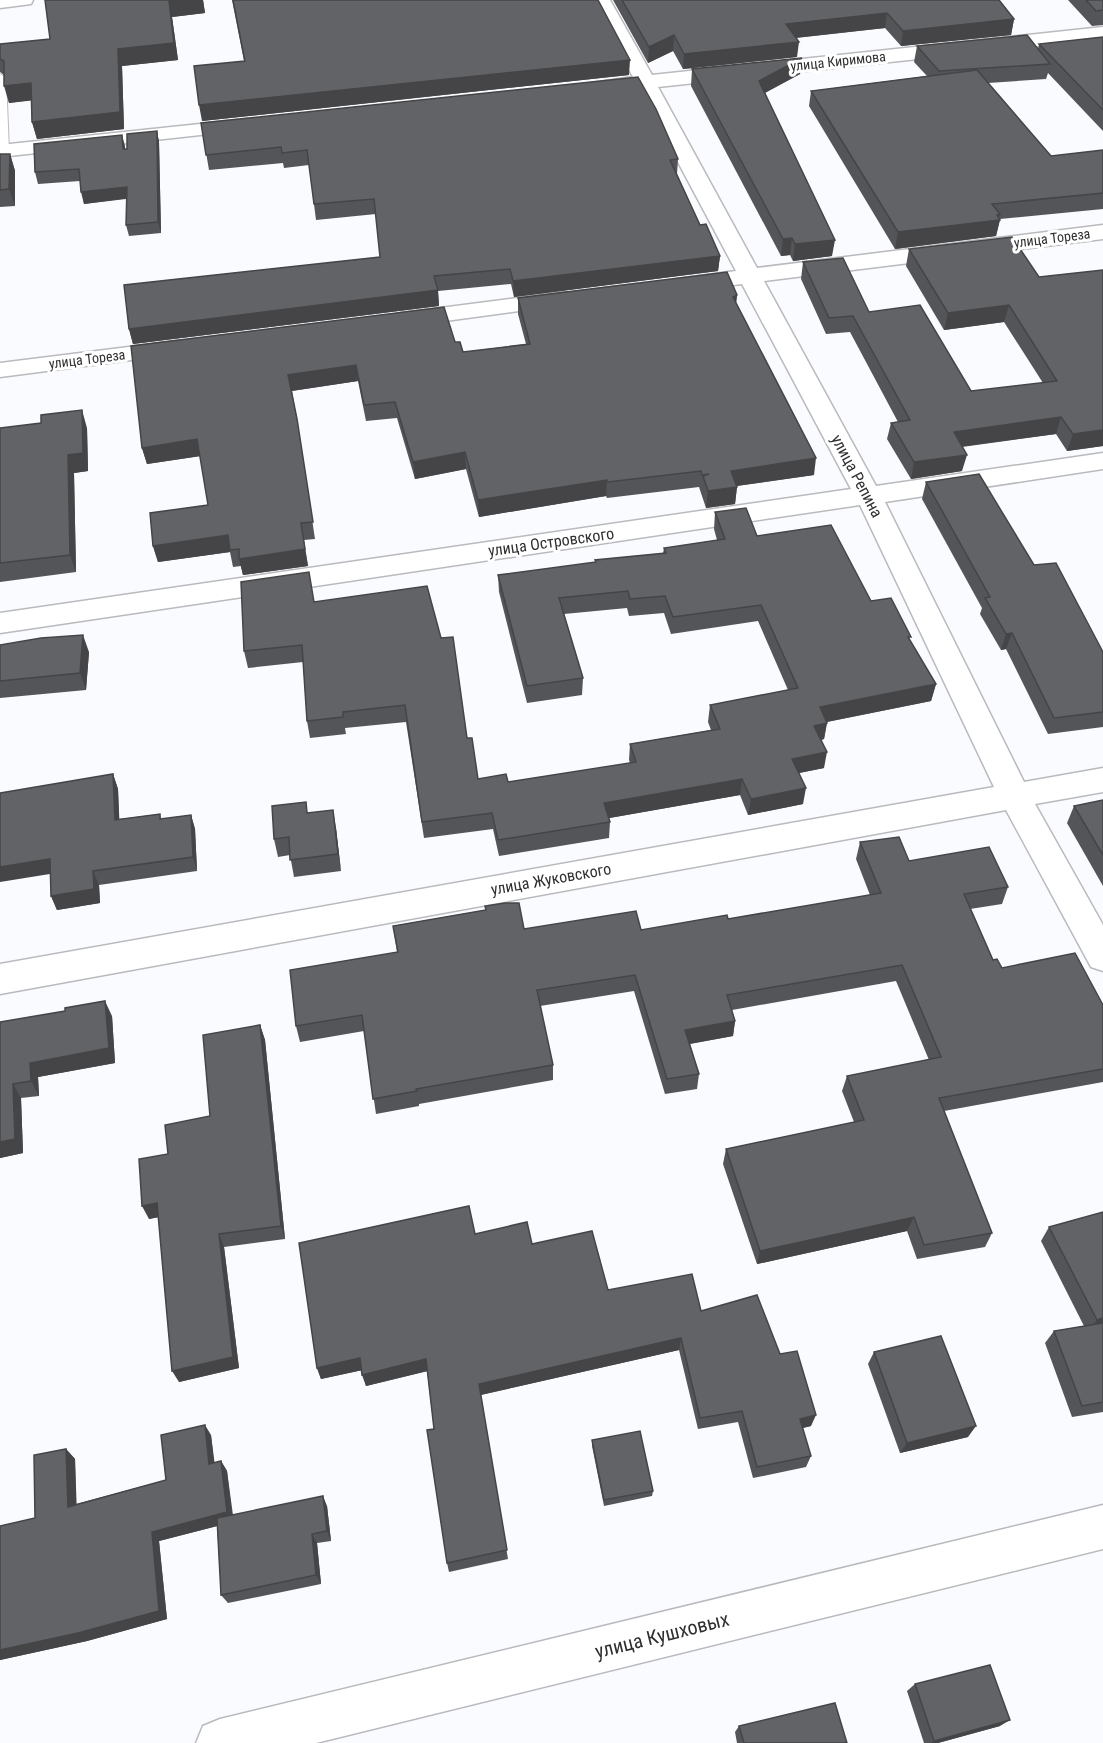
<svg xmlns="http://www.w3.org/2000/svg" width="1103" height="1743" font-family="'Roboto Condensed',sans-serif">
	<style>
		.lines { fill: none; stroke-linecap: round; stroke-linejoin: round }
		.service-casing { stroke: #b9babd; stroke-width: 2 }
		.minor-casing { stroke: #b9babd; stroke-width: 3 }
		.service { fill: #fff; fill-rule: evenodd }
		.minor { fill: #fff; fill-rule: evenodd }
		.wall { fill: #545558 }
		.shaded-wall { fill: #454547 }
		.building { fill: #626366; stroke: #454547; stroke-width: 1.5 }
		.labels { text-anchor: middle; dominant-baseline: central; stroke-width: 6; stroke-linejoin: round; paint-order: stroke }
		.far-street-label { font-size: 14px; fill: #2f2f31; stroke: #fff }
		.street-label { font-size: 16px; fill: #2f2f31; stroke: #fff }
		.near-street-label { font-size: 20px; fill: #2f2f31; stroke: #fff }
	</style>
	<rect width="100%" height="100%" fill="#fafbff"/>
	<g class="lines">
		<defs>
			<path id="service" d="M0,74L6,78L9,151L3,155L0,154Z"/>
			<g id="minor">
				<path d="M0,0H33L31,4L0,8Z"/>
				<path d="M592,0H610L652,75L1103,27V39L658,87L757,268L1103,225V239L764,281L876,486L1103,453V469L885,502L1024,782L1103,768V792L1035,804L1103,925V971L1091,967L1006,810L0,994V964L994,787L860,505L0,633V613L851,489L742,284L686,291L678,289L674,284L678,279L736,271L639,89L598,93L591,91L588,87L591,83L633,77Z"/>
				<path d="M248,119L255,121L258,125L255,129L0,157V145Z"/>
				<path d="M564,292L572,294L576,299L572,304L401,327L393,325L389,320L393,315L401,313Z"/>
				<path d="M177,341L186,343L189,348L186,353L0,377V363Z"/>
				<path d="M1103,1505V1549L316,1743H196L203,1726L220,1719Z"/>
			</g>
		</defs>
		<use href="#service" class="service-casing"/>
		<use href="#minor" class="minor-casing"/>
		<use href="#service" class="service"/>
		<use href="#minor" class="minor"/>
	</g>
	<g class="wall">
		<path d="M45,0H203L205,13L172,17L178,60L122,66L124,129L37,139L32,122L31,100L9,103L4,75L0,72V44L50,39Z"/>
		<path d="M232,0H598L629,75L202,121L244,61Z"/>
		<path d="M613,0H999L1014,19L1011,35L901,46L885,28L796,38L797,57L683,69L673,51L648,63Z"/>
		<path d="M1068,0H1103V25L1092,26Z"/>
		<path d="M1103,37V131L1048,73L1046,79L988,83L1051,156L1103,150V209L1000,219L996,236L895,249L809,106L811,91L927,76L914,62L917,46L1038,49L1039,44Z"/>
		<path d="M802,58L800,74L765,93L832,256L793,261L790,255L781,256L691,86L692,69Z"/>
		<path d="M201,123L678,159L677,174L700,225L720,256L718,271L514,297L511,284L438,291L439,306L133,344L129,329L380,257L376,214L316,220L309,165L284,168L283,163L209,170Z"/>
		<path d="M157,131L159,142L161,233L129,236L126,225V199L84,204L80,181L38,184L35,172L125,146V149H127Z"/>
		<path d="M0,154H10L15,171V206L0,207Z"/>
		<path d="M909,249L1039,277L1103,270V446L1067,451L1056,434L962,447V471L911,479L887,439L891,423L898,422L850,332L826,334L801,279L803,262L971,391L1043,383L1004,322L944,330L906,266Z"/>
		<path d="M737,295L736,304L814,475L737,486L735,504L706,508L699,487L607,498L606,496L479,517L466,469L415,479L397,418L366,421L358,381L292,391L297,419L315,539L304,540L308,566L243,575L241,566L233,567L230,552L158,562L153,546L208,505L200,456L147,464L142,448L131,346L455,342L463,352L526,344L518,314V298Z"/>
		<path d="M0,428H87L88,471L74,473L76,572L0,582Z"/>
		<path d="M926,482L1034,565L1103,652V727L1048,734L1006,649L1001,650L980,614L982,608L922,499Z"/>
		<path d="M715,512L871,601L910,641L936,684L931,701L827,722L824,739L821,740L824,768L799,773L803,804L748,815L740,795L609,818L610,822L609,838L499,856L493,829L424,838L406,722L345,728L346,734L310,738L307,721L303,662L248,668L244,651L314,602L467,738L478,779L508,782L630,763L629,760L630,744L711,730L708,722L710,705L788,690L758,621L671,634L664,613L629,616L627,608L564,614L583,678L582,695L527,703L499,592L498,575L663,554L664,548L717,540L714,529Z"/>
		<path d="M0,645L89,652L86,690L0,698Z"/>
		<path d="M113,774L118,789L119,819L160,814L161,819L191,815L195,829L197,871L99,885L100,903L57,910L51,896Z"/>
		<path d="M1103,800V886L1067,823L1074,806Z"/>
		<path d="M309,813L336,828L341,871L294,877L290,855L278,857L274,839Z"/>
		<path d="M860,842L909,861L1008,887L1002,904L970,909L993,960L1002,968L1103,1005V1082L944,1111L992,1233L985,1247L917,1259L907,1231L757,1264L723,1164L726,1149L854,1122L842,1091L847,1076L929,1060L896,981L732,1010L735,1021L733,1036L690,1044L699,1074L697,1089L665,1094L634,991L540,1006L553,1065V1080L419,1104V1106L376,1114L364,1031L300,1042L296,1026L397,952L393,926L485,910V906L524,929L641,930L728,919L870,895L856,859Z"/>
		<path d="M112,1016L115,1063L38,1077L39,1096L21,1098L23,1153L0,1158V1022Z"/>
		<path d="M260,1025L265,1040L285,1239L224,1247L239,1368L179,1382L159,1217L149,1219L168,1154L210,1116Z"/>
		<path d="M1103,1212V1412L1072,1417L1045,1343L1054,1331L1084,1326L1041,1241L1049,1227Z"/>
		<path d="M475,1234L532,1244L608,1290L701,1311L780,1354L811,1426L802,1428L811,1456L806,1467L753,1478L738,1422L698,1429L679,1350L481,1395L508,1559L449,1572L447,1563L434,1429L427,1371L366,1386L362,1370L321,1379L317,1368Z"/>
		<path d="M874,1352L968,1437L900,1453L868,1364Z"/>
		<path d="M211,1435L214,1463L221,1461L227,1471L233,1515L327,1506L331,1541L317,1543L321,1584L228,1603L221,1595L217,1526L159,1541L167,1619L87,1641L0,1660V1526L35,1518L66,1449L75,1459L76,1504L166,1480Z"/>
		<path d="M592,1440L653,1491L652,1496L604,1506L592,1446Z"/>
		<path d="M915,1684L1000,1726L938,1743H924L907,1691Z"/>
		<path d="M739,1726L847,1743H737L735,1732Z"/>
	</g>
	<g class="shaded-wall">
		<path d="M176,0H203L205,13L172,17L178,60L122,66L124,129L37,139L32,122L118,49L169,1Z"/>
		<path d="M887,13L885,28L784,39L786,24Z"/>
		<path d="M1014,19L1011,35L901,46L903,31Z"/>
		<path d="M674,35L673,51L648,63L649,47Z"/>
		<path d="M799,42L797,57L683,69L684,54Z"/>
		<path d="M802,58L800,74L757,97L759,81Z"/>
		<path d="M630,60L629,75L202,121L199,105Z"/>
		<path d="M31,83L36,100L9,103L4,86Z"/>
		<path d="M157,131L159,142L161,233L158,222Z"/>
		<path d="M122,135L125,146V161L123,149Z"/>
		<path d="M10,154L15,171V206L9,189Z"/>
		<path d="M127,187L129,198L84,204L81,192Z"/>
		<path d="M1000,214L998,220H1000L996,236L895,249L898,232Z"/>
		<path d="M792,238L790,255L781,256L783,239Z"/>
		<path d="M835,240L832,256L793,261L795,244Z"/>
		<path d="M720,256L718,271L514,297L513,281Z"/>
		<path d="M438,290L439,306L133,344L129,329Z"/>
		<path d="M737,295L735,311L733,297Z"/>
		<path d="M1009,305L1004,322L944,330L948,313Z"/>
		<path d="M356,365L358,381L291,391L288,375Z"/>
		<path d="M82,410L87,428L88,471L74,473L76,572L70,555L68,455Z"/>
		<path d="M1061,417L1056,434L950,448L954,432Z"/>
		<path d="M1103,430V446L1067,451L1073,434Z"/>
		<path d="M197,439L201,456L147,464L142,448Z"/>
		<path d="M465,452L466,469L415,479L413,462Z"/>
		<path d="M967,455L962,471L911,479L914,462Z"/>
		<path d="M816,458L814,475L729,487L731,471Z"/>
		<path d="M607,480L606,496L479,517L478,500Z"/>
		<path d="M737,487L735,504L706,508L708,491Z"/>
		<path d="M228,535L230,552L158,562L153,546Z"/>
		<path d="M305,549L308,566L243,575L239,559Z"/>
		<path d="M1012,633L1006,649L1001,650L1006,634Z"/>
		<path d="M83,635L89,652L86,690L80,673Z"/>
		<path d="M936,684L931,701L816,724L820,707Z"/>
		<path d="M827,723L824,739L811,742L814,726Z"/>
		<path d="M827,752L824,768L789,775L792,759Z"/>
		<path d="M113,774L118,789L120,834L115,820Z"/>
		<path d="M742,779L740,795L604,819V803Z"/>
		<path d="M806,788L803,804L748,815L751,799Z"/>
		<path d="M333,810L336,828L341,871L338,854Z"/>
		<path d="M191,815L195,829L197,871L193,857Z"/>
		<path d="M50,859L56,873L0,882V867Z"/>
		<path d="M93,871L99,885L100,903L57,910L51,896Z"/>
		<path d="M105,1001L112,1016L115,1063L38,1077L39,1096L31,1081L30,1063Z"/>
		<path d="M735,1021L733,1036L683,1045L685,1030Z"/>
		<path d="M260,1025L265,1040L285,1239L281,1226Z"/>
		<path d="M13,1084L21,1098L23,1153L0,1158V1142Z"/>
		<path d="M157,1203L164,1216L149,1219L142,1206Z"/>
		<path d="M914,1217L907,1231L757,1264L760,1251Z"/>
		<path d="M219,1234L224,1247L239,1368L179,1382L172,1371Z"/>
		<path d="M1103,1318V1328L1087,1333L1097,1320Z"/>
		<path d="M681,1338L679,1350L480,1395L479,1384Z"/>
		<path d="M360,1358L363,1370L321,1379L317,1368Z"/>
		<path d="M426,1359L428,1371L366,1386L362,1375Z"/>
		<path d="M816,1415L811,1426L795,1430L800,1419Z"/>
		<path d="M205,1425L211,1435L216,1474L209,1464Z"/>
		<path d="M976,1426L968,1437L900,1453L907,1443Z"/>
		<path d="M66,1449L75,1459L77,1516L68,1507Z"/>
		<path d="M221,1461L227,1471L233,1522L159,1541L167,1619L87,1641L0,1660V1650L152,1532Z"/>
		<path d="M323,1496L327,1506L331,1541L327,1531Z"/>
		<path d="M312,1534L317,1543L321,1584L316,1575Z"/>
		<path d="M1010,1720L1000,1726L938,1743H930L934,1741Z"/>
	</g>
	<g class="building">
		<path d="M45,0H176L169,1L174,43L118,49L120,112L32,122L31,83L4,86V61L0,59V44L50,39Z"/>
		<path d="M233,0H598L630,60L199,105L194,66L245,61Z"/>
		<path d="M622,0H999L1014,19L903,31L887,13L786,24L799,42L684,54L674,35L649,47Z"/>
		<path d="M1086,0H1103V10L1096,11Z"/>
		<path d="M1027,35L1050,64L939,71L917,46Z"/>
		<path d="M1103,37V110L1039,44Z"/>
		<path d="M802,58L759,81L835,240L795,244L792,238L783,239L692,69Z"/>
		<path d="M977,70L1051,156L1103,150V193L992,204L1000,214L997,215L1000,220L898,232L811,91Z"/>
		<path d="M638,77L656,109L678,159L670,160L700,225L706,224L720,256L513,281L510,269L434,276L438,290L129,329L124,285L380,257L374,199L314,204L307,150L282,153L281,147L206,155L201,123Z"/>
		<path d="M157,131L158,222L126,225L127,187L81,192L79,169L35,172L34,144L122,135L123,149H127V134Z"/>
		<path d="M0,154H10L9,189L0,190Z"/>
		<path d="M1012,237L1039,277L1103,270V430L1073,434L1061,417L954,432L967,455L914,462L891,423L910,420L853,316L829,318L803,262L843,258L869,312L920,305L971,391L1057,381L1009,305L948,313L909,249Z"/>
		<path d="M727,272L737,295L733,297L816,458L731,471L737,487L708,491L703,476L709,474L702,475L701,471L608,482L607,480L478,500L465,452L413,462L395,402L364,405L356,365L288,375L297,419L313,522L301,523L305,549L239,559V549L230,550L228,535L153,546L150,513L208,505L197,439L142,448L131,346L444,307L455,342H460L463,352L530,344L518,298Z"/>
		<path d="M82,410L83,453L68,455L70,555L0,563V428L41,423V415Z"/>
		<path d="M979,474L1034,565L1056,563L1103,652V712L1054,718L1012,633L1006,634L985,598L990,597L926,482Z"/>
		<path d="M746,508L757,536L831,525L871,601L891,598L911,637H908L936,684L820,707L827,723L814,726L827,752L792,759L806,788L751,799L742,779L604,803L610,822L498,840L492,813L422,822L405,705L343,712V717L307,721L302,645L244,651L241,582L309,572L314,602L427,586L441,638L453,637L467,738H472L478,779L506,774L508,782L636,762L630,744L720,729L710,705L798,688L761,605L673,617L665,596L630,599L628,591L559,598L583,678L527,686L498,575L596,562L595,560L666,553L664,548L725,539L715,512Z"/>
		<path d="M83,635L80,673L0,681V645L41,638Z"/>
		<path d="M113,774L115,820L160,814V819L191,815L193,857L93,871L94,889L51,896L50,859L0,867V793Z"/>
		<path d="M1103,800V855L1074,806Z"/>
		<path d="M306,802L307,813L333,810L338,854L290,860L289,837L274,839L272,806Z"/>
		<path d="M899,837L909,861L989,847L1008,887L964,894L993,960L997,959L1002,968L1075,953L1103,1005V1069L939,1098L992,1233L924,1245L914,1217L760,1251L726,1149L864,1120L847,1076L941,1057L902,965L727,995L735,1021L685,1030L699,1074L667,1079L635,975L537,990L553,1065L416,1089L417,1091L373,1099L362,1015L296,1026L290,970L398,952L393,926L486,910L485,906L505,903H519L524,929L636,911L641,930L727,915L728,919L881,893L860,842Z"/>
		<path d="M105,1001L109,1048L30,1063L31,1081L13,1084L15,1139L0,1142V1022L65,1011V1008Z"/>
		<path d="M260,1025L281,1226L219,1234L233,1357L172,1371L157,1203L142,1206L139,1159L168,1154L165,1125L210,1116L203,1035Z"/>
		<path d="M469,1206L475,1234L527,1222L532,1244L592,1231L608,1290L692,1274L701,1311L757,1295L780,1354L797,1351L816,1415L800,1419L811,1456L757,1467L742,1411L700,1418L681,1338L479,1384L507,1550L447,1563L427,1430L434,1429L426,1359L362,1375L360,1358L317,1368L299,1243Z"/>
		<path d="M1103,1212V1318L1097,1320L1049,1227Z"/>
		<path d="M1103,1323V1402L1082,1406L1054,1331Z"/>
		<path d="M941,1336L976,1426L907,1443L874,1352Z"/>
		<path d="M205,1425L209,1464L221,1461L227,1512L152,1532L159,1611L78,1633L0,1650V1526L35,1518L34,1455L66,1449L68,1507L166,1480L161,1435Z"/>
		<path d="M640,1431L653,1491L604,1500L592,1440Z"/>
		<path d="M323,1496L327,1531L312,1534L316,1575L221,1595L217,1518Z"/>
		<path d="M990,1665L1010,1720L934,1741L915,1684Z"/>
		<path d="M835,1703L847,1743H744L739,1726Z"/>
	</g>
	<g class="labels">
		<g class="far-street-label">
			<text transform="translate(838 61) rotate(-6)">улица Киримова</text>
			<text transform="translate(1052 238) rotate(-7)">улица Тореза</text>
			<text transform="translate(87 359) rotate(-7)">улица Тореза</text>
		</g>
		<g class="street-label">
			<text transform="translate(857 476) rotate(62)">улица Репина</text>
			<text transform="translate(551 542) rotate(-8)">улица Островского</text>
			<text transform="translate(551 879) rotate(-10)">улица Жуковского</text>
		</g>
		<g class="near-street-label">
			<text transform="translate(662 1635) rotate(-14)">улица Кушховых</text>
		</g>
	</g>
</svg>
